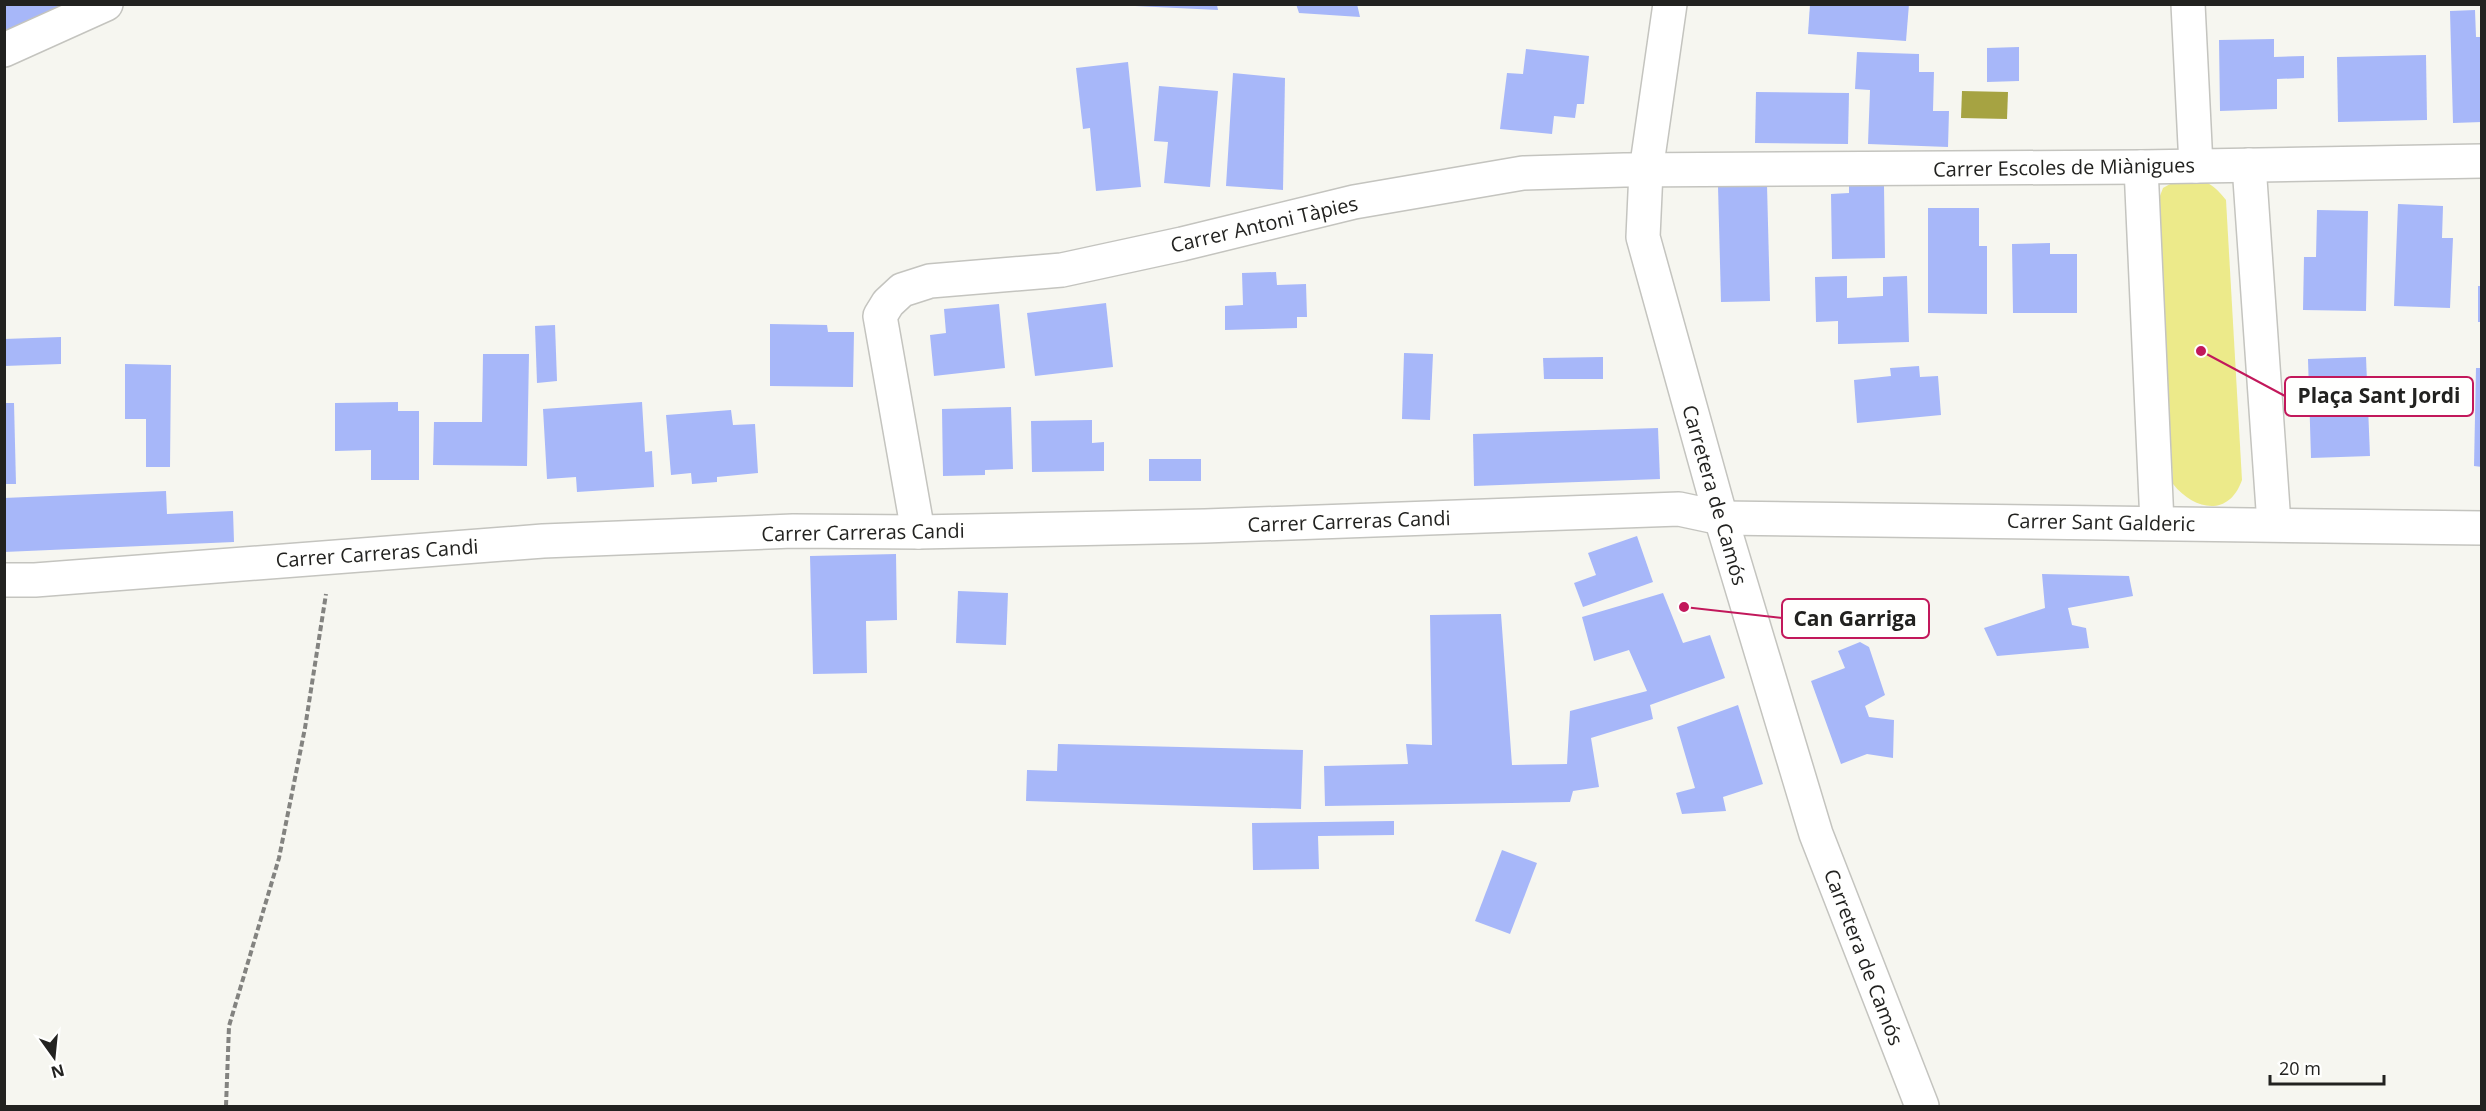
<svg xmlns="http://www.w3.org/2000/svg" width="2486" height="1111" font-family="'Open Sans',sans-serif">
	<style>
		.green { fill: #ecea8a }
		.water { fill: #a6a342 }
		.building { fill: #a7b7f9 }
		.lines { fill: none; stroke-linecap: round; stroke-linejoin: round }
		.minor-casing { stroke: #c4c4bf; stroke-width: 36 }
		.tertiary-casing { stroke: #c4c4bf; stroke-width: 36 }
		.path { stroke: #838380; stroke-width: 4; stroke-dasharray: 6 3; stroke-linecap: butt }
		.minor { stroke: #fff; stroke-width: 33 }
		.tertiary { stroke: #fff; stroke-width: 33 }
		.labels { text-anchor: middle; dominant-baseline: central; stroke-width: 4.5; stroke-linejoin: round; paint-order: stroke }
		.street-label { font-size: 20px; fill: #222220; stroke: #fffffe }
		.leader { fill: none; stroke: #c2185b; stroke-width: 2 }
		.callout-dot { fill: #c2185b; stroke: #fffffe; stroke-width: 2 }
		.callout { fill: #fffffe; stroke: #c2185b; stroke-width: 2 }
		.callout-label { font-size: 21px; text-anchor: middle; font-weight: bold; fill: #222220 }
	</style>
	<rect width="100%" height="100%" fill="#f6f6f0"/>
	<path class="green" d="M2179,179C2203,179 2211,181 2226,200L2242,480C2229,517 2195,511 2173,484L2158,201L2163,188Z"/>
	<path class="water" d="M1962,91L2008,92L2007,119L1961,118Z"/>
	<g class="building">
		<path d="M4,4H64L4,31Z"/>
		<path d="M1296,4H1357L1360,17L1299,13Z"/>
		<path d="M1810,4H1909L1906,41L1808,34Z"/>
		<path d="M1135,5H1217L1218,10L1135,6Z"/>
		<path d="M2475,10L2476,37H2482V122L2453,123L2450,11Z"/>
		<path d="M2274,39V57L2304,56V78L2277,79V109L2220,111L2219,40Z"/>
		<path d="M2019,47V81L1987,82V48Z"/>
		<path d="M1526,49L1589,56L1584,104H1577L1575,118L1554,116L1552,134L1500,129L1507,73L1523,74Z"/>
		<path d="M1857,52L1919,54V72H1934L1933,111H1949L1948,147L1868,144L1870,90L1855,89Z"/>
		<path d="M2426,55L2427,120L2338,122L2337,57Z"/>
		<path d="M1128,62L1141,187L1096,191L1090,128L1083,129L1076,68Z"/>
		<path d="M1233,73L1285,78L1283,190L1226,186Z"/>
		<path d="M1159,86L1218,91L1210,187L1164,183L1168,142L1154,141Z"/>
		<path d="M1756,92L1849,93L1848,144L1755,143Z"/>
		<path d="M1767,185L1770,301L1721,302L1718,186Z"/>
		<path d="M1849,186H1884L1885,258L1832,259L1831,194L1849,193Z"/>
		<path d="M2398,204L2443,206L2442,238H2453L2450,308L2394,306Z"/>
		<path d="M1928,208H1979V246H1987V314L1928,313Z"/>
		<path d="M2317,210L2368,211L2366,311L2303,310L2304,257H2316Z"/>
		<path d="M2050,243V254H2077V313H2013L2012,244Z"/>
		<path d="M1276,272L1277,285L1306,284L1307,317H1297V328L1225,330V306L1243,305L1242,273Z"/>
		<path d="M1847,276V298L1883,296V277L1907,276L1909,342L1838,344V321L1816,322L1815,277Z"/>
		<rect x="2478" y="286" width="4" height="36"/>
		<path d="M1106,303L1113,367L1035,376L1027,313Z"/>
		<path d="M999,304L1005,368L934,376L930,335L946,333L944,309Z"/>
		<path d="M770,324L827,325L828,332H854L853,387L770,386Z"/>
		<path d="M555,325L557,381L537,383L535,326Z"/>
		<path d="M61,337V364L4,366V339Z"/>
		<path d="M1404,353L1433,354L1430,420L1402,419Z"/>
		<path d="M483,354H529L527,466L433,465L434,422H482Z"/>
		<path d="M1603,357V379H1544L1543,358Z"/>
		<path d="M2366,357L2370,456L2311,458L2308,359Z"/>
		<path d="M125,364L171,365L170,467H146V419H125Z"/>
		<path d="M1919,366L1920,377L1938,376L1941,415L1857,423L1854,380L1891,376L1890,368Z"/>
		<path d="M2476,368H2482V467L2474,466Z"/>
		<path d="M398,402V411H419V480H371V450L335,451V403Z"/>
		<path d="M642,402L645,452L652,451L654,487L577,492L576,477L547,479L543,409Z"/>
		<path d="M4,403H14L16,484H4Z"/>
		<path d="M1011,407L1013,469L985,470V475L943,476L942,409Z"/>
		<path d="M731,410L733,425L755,424L758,473L717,477V482L692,484L691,473L671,475L666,415Z"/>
		<path d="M1092,420V443L1104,442V471L1032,472L1031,421Z"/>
		<path d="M1658,428L1660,479L1474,486L1473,434Z"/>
		<rect x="1149" y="459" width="52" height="22"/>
		<path d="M166,491L167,514L233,511L234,542L4,552V498Z"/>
		<path d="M1637,536L1653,582L1583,607L1574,583L1596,575L1588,553Z"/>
		<path d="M896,554L897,620L866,621L867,673L813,674L810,556Z"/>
		<path d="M2042,574L2129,576L2133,596L2068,608L2072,625L2086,628L2089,648L1997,656L1984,628L2045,608Z"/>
		<path d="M958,591L1008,593L1006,645L956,643Z"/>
		<path d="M1663,593L1683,643L1710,635L1725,678L1650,705L1653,719L1591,738L1599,787L1573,791L1570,802L1325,806L1324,766L1408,764L1406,744L1432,745L1430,615L1501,614L1512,765L1567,764L1570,711L1647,691L1629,650L1594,661L1582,617Z"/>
		<path d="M1860,642L1869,647L1885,695L1865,706L1869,717L1894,720L1893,758L1867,754L1841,764L1811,681L1845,668L1838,651Z"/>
		<path d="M1738,705L1763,784L1723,797L1726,811L1682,814L1676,793L1695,788L1677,727Z"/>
		<path d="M1058,744L1303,750L1301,809L1026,801L1027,770L1057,771Z"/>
		<path d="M1394,821V835L1318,836L1319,869L1253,870L1252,823Z"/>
		<path d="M1502,850L1537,863L1510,934L1475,921Z"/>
	</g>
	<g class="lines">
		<defs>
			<g id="minor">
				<path d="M2188,4L2196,166"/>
				<path d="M4,50L106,4"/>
				<path d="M2249,165L2274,524"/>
				<path d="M2141,167L2157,523"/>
				<path d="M918,532L880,316L888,303L902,290L930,281L1062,270L1182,244L1354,202L1523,173L1624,170L2141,167L2482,161"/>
				<path d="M4,580H35L543,541L793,531L918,532L1205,526L1679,509L1721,518"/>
			</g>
			<g id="tertiary">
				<path d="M1670,4L1646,171L1643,237L1721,518L1816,834L1922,1106"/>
				<path d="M1721,518L2482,528"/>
			</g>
		</defs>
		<use href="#minor" class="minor-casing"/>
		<use href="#tertiary" class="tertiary-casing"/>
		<path class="path" d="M226,1106L229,1026L279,858L305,728L326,594"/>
		<use href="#minor" class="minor"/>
		<use href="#tertiary" class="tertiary"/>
	</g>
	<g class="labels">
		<g class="street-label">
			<text transform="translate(2064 167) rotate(-1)">Carrer Escoles de Miànigues</text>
			<text transform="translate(1264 224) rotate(-13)">Carrer Antoni Tàpies</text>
			<text transform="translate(1715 495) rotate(74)">Carretera de Camós</text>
			<text transform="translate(1349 521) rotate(-2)">Carrer Carreras Candi</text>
			<text transform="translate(2101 522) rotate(1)">Carrer Sant Galderic</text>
			<text transform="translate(863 532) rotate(-1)">Carrer Carreras Candi</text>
			<text transform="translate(377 553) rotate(-4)">Carrer Carreras Candi</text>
			<text transform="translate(1864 957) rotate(69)">Carretera de Camós</text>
		</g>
	</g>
	<path class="leader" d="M2201 351L2285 396M1684 607L1782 618"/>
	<g class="callout-dot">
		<circle cx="2201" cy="351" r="6"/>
		<circle cx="1684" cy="607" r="6"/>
	</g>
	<g class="callout">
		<rect x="2285" y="377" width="188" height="39" rx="6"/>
		<rect x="1782" y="599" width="147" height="39" rx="6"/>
	</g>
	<g class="callout-label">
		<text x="2379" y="403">Plaça Sant Jordi</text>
		<text x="1855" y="626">Can Garriga</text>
	</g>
	<rect width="2486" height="1111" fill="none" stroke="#222220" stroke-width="12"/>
	<g transform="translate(54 1057) rotate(165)" stroke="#fffffe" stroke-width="4.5" paint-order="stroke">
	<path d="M0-4.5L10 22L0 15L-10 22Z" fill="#222220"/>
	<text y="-9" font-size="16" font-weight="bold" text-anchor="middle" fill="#222220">N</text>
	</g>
	<path d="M2270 1075v9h114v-9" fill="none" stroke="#222220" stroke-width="3"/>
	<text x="2279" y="1075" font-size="18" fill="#222220" stroke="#fffffe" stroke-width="4.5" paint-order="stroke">20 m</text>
</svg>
